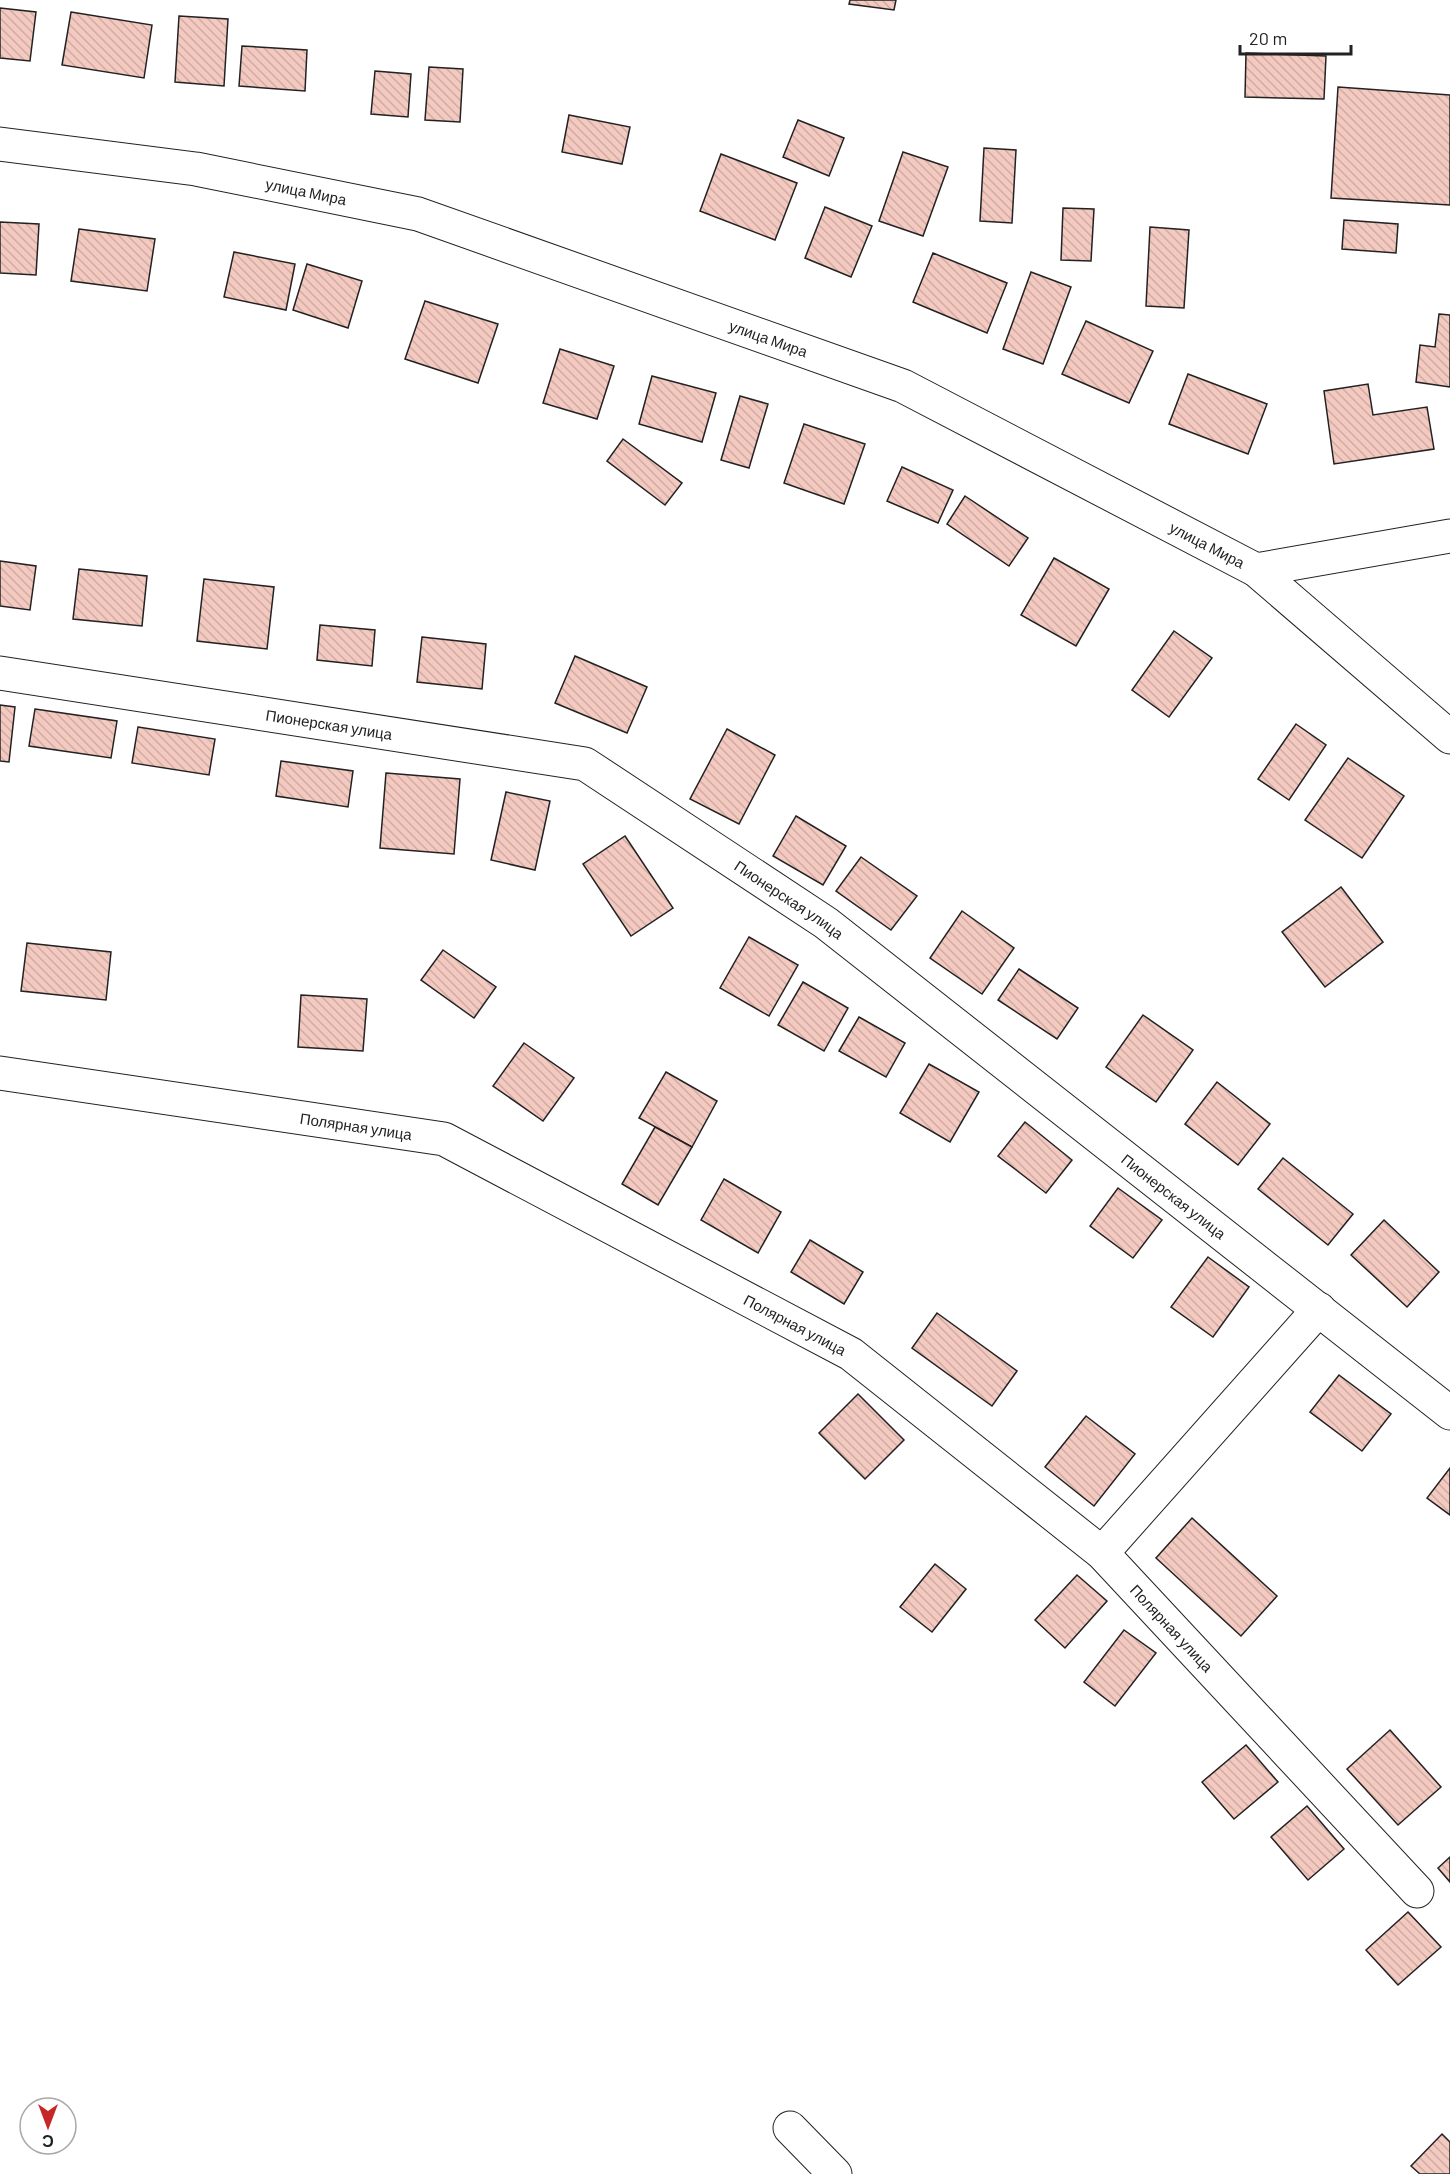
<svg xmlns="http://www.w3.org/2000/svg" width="1450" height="2174" font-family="Barlow,sans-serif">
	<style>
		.building { fill: url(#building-back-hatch); stroke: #222; stroke-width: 1.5 }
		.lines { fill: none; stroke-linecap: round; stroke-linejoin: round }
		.street-casing { stroke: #222; stroke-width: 35 }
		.street { stroke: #fff; stroke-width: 33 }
		.labels { text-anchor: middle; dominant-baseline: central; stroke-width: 4.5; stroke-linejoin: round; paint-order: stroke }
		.street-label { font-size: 15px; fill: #222; stroke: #fff }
	</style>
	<defs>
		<pattern id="building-back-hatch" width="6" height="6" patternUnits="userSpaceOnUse" patternTransform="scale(1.5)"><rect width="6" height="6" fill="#f3c9c0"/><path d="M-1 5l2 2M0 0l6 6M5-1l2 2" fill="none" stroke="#d0aca5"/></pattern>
	</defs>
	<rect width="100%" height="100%" fill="#fff"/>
	<g class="building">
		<path d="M850,0H896L894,10L849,4Z"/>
		<path d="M0,8L36,12L30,61L0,58Z"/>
		<path d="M71,12L152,25L144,78L62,65Z"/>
		<path d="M179,16L228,19L224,86L175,82Z"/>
		<path d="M242,46L307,50L305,91L239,86Z"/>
		<path d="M1246,53L1326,56L1324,99L1245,97Z"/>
		<path d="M429,67L463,69L460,122L425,120Z"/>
		<path d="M375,71L411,74L408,117L371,114Z"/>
		<path d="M1338,87L1450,95V205L1331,198Z"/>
		<path d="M569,115L630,127L622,164L562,152Z"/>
		<path d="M798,120L844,138L829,176L783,157Z"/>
		<path d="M984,148L1016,150L1012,223L980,221Z"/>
		<path d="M903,152L948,167L923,236L879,221Z"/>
		<path d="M721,154L797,183L775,240L700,211Z"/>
		<path d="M825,207L872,226L851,277L805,258Z"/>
		<path d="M1063,208L1094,209L1091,261L1061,260Z"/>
		<path d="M1344,220L1398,224L1396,253L1342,249Z"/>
		<path d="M0,222L39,224L36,275L0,273Z"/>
		<path d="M1150,227L1189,230L1184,308L1146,306Z"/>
		<path d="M79,229L155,239L147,291L71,281Z"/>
		<path d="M234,252L295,264L286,310L224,297Z"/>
		<path d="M933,253L1007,283L987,333L913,302Z"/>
		<path d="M307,264L362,281L348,328L293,310Z"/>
		<path d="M1031,272L1071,287L1043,364L1003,349Z"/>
		<path d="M425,301L498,324L478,383L405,359Z"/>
		<path d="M1439,314L1450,315V387L1416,382L1420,345L1435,347Z"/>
		<path d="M1086,321L1153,351L1129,403L1062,374Z"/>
		<path d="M560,349L614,366L597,419L543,403Z"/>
		<path d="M1188,374L1267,404L1248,454L1169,424Z"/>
		<path d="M652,376L716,393L702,442L639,424Z"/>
		<path d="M1368,384L1373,415L1427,407L1434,449L1334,464L1324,391Z"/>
		<path d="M740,396L768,404L749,468L721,460Z"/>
		<path d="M804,424L865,444L844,504L784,483Z"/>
		<path d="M623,439L682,483L665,505L607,461Z"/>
		<path d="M902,467L953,490L938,523L887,501Z"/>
		<path d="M965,496L1028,538L1009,566L947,524Z"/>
		<path d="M1054,558L1109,589L1076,646L1021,615Z"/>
		<path d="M0,561L36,566L30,610L0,606Z"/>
		<path d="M79,569L147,576L142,626L73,619Z"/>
		<path d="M204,579L274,587L267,649L197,641Z"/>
		<path d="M320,625L375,630L372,666L317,660Z"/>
		<path d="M1174,631L1212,658L1169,717L1132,690Z"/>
		<path d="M422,637L486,644L482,689L417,682Z"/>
		<path d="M575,656L647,687L627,733L555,703Z"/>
		<path d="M0,705L15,707L9,762L0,761Z"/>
		<path d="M35,709L117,721L111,758L29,746Z"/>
		<path d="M1296,724L1326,745L1289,800L1258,779Z"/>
		<path d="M138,727L215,739L209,775L132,763Z"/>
		<path d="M727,729L775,755L739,824L690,799Z"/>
		<path d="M1348,758L1404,796L1362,858L1305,820Z"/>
		<path d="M281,761L353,771L348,807L276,796Z"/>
		<path d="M386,773L460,779L454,854L380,848Z"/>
		<path d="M506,792L550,801L535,870L491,860Z"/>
		<path d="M796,816L846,846L823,885L773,856Z"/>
		<path d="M625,836L673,908L631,936L583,864Z"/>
		<path d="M861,857L917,896L891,930L836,891Z"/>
		<path d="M1341,887L1383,942L1325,987L1282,932Z"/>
		<path d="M962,911L1014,948L982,994L930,958Z"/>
		<path d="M749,937L798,965L769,1016L720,988Z"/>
		<path d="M27,943L111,952L106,1000L21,991Z"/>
		<path d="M443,950L496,987L474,1018L421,980Z"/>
		<path d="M1019,969L1078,1008L1057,1039L998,1000Z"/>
		<path d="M803,982L848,1008L824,1051L778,1025Z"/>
		<path d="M301,995L367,999L363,1051L298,1047Z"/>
		<path d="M1143,1015L1193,1050L1156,1102L1106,1067Z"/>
		<path d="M859,1017L905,1043L886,1077L839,1051Z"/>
		<path d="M524,1043L574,1078L543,1121L493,1086Z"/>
		<path d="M929,1064L979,1092L950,1142L900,1113Z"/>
		<path d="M666,1072L717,1101L692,1147L639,1118Z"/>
		<path d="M1217,1082L1270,1124L1238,1165L1185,1124Z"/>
		<path d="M1025,1122L1072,1160L1046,1193L998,1156Z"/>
		<path d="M655,1127L692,1147L658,1205L622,1184Z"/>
		<path d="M1283,1158L1353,1214L1328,1245L1258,1189Z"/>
		<path d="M724,1179L781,1212L758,1253L701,1220Z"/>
		<path d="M1118,1188L1162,1220L1133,1258L1090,1226Z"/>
		<path d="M1384,1220L1439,1272L1407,1307L1351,1255Z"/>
		<path d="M810,1240L863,1272L844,1304L791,1272Z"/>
		<path d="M1208,1257L1249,1287L1213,1337L1171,1307Z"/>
		<path d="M937,1313L1017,1371L992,1406L912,1348Z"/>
		<path d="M1339,1375L1391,1414L1362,1451L1310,1412Z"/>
		<path d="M858,1394L904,1440L865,1479L819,1433Z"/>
		<path d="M1086,1416L1135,1454L1094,1506L1045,1467Z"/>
		<path d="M1450,1468V1515L1427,1498Z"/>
		<path d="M1192,1518L1277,1596L1241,1636L1156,1558Z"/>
		<path d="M935,1564L966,1589L932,1632L900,1607Z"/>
		<path d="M1077,1575L1107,1601L1065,1648L1035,1620Z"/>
		<path d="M1124,1630L1156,1653L1115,1706L1084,1682Z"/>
		<path d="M1390,1730L1441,1787L1398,1825L1347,1769Z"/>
		<path d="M1246,1745L1278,1782L1234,1819L1202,1782Z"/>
		<path d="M1307,1806L1344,1849L1308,1880L1271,1837Z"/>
		<path d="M1450,1857V1882L1438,1868Z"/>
		<path d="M1408,1912L1441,1947L1398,1985L1366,1950Z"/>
		<path d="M1442,2134L1450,2142V2174H1420L1411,2166Z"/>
	</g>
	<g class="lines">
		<defs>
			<g id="street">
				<path id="s1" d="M0,144L196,169L418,214L903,386L1256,570L1450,737"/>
				<path d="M1256,570L1450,536"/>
				<path id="s2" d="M0,673L585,764L826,923L1450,1413"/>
				<path id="s3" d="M0,1073L444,1139L851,1354L1102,1553L1417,1891"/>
				<path d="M1102,1553L1319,1309"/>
				<path d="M790,2128L835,2174"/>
			</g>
		</defs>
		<use href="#street" class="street-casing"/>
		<use href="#street" class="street"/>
	</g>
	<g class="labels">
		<g class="street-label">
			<text stroke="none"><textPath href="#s1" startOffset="310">улица Мира</textPath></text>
			<text stroke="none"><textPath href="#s1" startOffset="796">улица Мира</textPath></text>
			<text stroke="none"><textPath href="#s1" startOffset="1282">улица Мира</textPath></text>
			<text stroke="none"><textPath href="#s2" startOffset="333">Пионерская улица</textPath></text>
			<text stroke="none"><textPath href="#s2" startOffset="837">Пионерская улица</textPath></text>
			<text stroke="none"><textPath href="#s3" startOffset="360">Полярная улица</textPath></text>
			<text stroke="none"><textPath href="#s2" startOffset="1323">Пионерская улица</textPath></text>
			<text stroke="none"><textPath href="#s3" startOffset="846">Полярная улица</textPath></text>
			<text stroke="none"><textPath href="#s3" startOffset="1332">Полярная улица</textPath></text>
		</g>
	</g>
	<g transform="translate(48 2126) rotate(180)"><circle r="28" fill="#ffffff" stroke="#a7a7a7" stroke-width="1.5"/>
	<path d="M0-4.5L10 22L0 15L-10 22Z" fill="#c62828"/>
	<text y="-9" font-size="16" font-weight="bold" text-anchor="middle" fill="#222222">С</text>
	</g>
	<path d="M1240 45v9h111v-9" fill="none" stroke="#222222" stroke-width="3"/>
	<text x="1249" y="45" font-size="18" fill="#222222" stroke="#ffffff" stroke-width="4.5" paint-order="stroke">20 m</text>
</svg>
